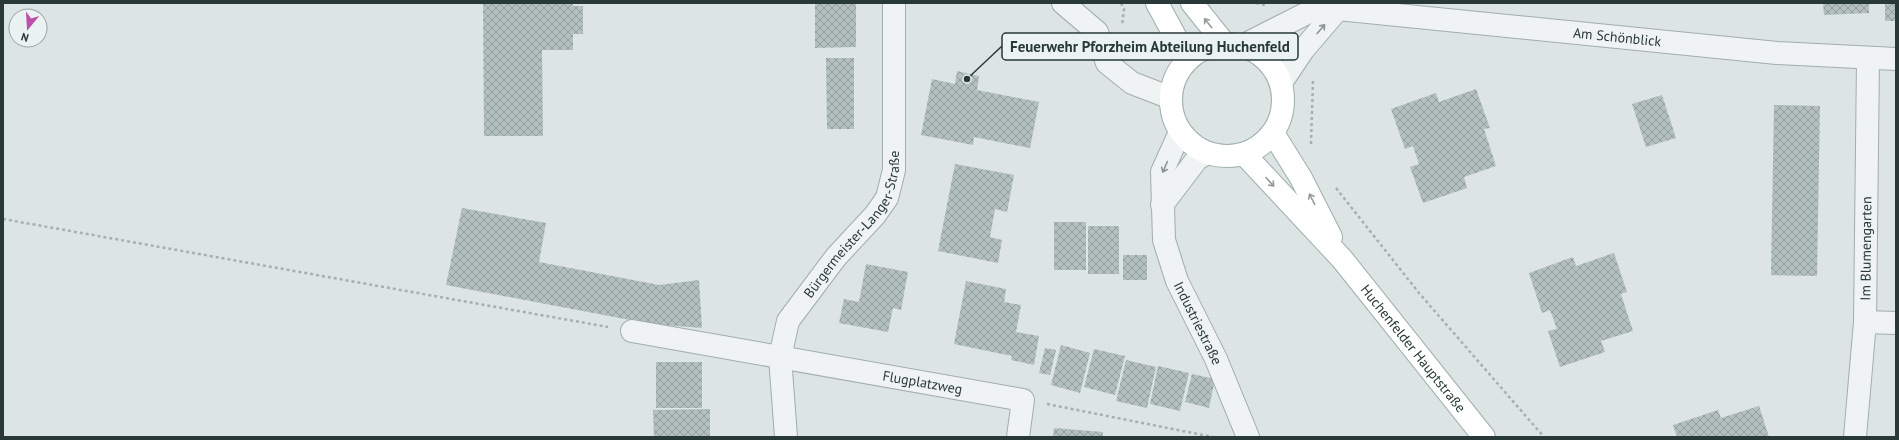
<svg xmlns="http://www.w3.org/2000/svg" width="1899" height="440" font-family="'PT Sans',sans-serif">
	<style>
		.building { fill: url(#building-cross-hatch) }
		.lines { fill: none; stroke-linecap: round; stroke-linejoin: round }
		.minor-casing { stroke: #a2adad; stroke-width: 24 }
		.major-casing { stroke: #9dafad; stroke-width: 24 }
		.path { stroke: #a7b0b0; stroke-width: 2.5; stroke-dasharray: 3 3; stroke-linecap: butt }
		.minor { stroke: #eff3f3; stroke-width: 22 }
		.major { stroke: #fff; stroke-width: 22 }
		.oneway { stroke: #949c9c }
		.oneway2 { stroke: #8c9696 }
		.labels { text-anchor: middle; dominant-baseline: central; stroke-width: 3; stroke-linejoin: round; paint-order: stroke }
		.street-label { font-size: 14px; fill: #283938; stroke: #ebf2f2 }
		.leader { fill: none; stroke: #283938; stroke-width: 1.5 }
		.callout-dot { fill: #283938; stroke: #ebf2f2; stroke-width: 1.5 }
		.callout { fill: #ebf2f2; stroke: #283938; stroke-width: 1.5 }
		.callout-label { font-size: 15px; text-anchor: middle; font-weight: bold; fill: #283938 }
	</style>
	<defs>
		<pattern id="building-cross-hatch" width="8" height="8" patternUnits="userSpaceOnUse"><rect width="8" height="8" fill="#b4c0c0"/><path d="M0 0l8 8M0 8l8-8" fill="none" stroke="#929d9d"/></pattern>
	</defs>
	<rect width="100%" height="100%" fill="#dce4e4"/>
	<g class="building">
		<path d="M483,3H573V6H583V34H573V50H542L543,136H484Z"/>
		<path d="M815,3H856V47L815,48Z"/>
		<path d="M1823,3H1869V13L1824,15Z"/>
		<rect x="1885" y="3" width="11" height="18"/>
		<path d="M826,58H854V129H827Z"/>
		<path d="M957,71L979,76L977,90L1039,102L1030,148L974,137L973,145L921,135L932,79L955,84Z"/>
		<path d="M1476,89L1490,128L1484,129L1496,166L1464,177L1467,188L1423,203L1410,167L1419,164L1413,146L1405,149L1391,109L1436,93L1439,102Z"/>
		<path d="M1662,95L1676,138L1646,147L1632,104Z"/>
		<path d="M1774,105L1820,106L1817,276L1771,275Z"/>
		<path d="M955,164L1014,175L1007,212L995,209L990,237L1002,240L998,263L938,251Z"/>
		<path d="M462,208L546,223L539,262L659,285L699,280L702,328L651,324L446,285Z"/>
		<rect x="1054" y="222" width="32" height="48"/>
		<rect x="1088" y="226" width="31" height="48"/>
		<path d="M1614,253L1627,292L1621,294L1633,331L1601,341L1605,352L1560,367L1548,331L1557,329L1550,310L1542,313L1529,273L1573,257L1576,266Z"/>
		<rect x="1123" y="255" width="24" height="25"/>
		<path d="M866,264L908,272L901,310L893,308L888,332L839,323L844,299L859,302Z"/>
		<path d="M966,281L1006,289L1004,302L1021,305L1016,332L1039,336L1034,365L1011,360L1012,356L954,344Z"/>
		<path d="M1061,345L1090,353L1080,393L1051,385Z"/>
		<path d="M1045,348L1056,350L1050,375L1039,373Z"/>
		<path d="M1094,349L1125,356L1115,395L1084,387Z"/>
		<path d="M1126,360L1156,367L1147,408L1116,401Z"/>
		<rect x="656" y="362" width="46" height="46"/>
		<path d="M1158,366L1189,373L1180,411L1150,404Z"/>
		<path d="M1192,374L1215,379L1209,408L1185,402Z"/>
		<path d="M1759,406L1769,437H1677L1673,425L1718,410L1721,418Z"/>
		<path d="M710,409V437H654L653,410Z"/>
		<path d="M1054,428L1103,432V437H1053Z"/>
	</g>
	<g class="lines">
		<defs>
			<g id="minor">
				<path d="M1063,3L1097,32L1107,63L1132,83L1171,98"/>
				<path id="s1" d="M1244,45L1313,10L1338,9L1777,53L1896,59"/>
				<path d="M1281,83L1303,50L1338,9"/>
				<path id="s2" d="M1180,132L1162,172L1164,240L1177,281L1216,359L1248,437"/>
				<path d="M1162,205L1197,159L1206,154"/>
				<path d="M1865,322L1896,323"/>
				<path id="s3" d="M632,331L1023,400L1018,437"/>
				<path id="s4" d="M786,437L780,357L788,321L836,257L875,215L887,198L894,170V3"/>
				<path id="s5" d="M1855,437L1865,322L1868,59"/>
			</g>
			<g id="major">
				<path d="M1157,3L1176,38L1191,56"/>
				<path d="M1192,3L1224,43"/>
				<circle cx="1227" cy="100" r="56"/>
				<path d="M1273,133L1301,178L1331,237"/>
				<path id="s6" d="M1244,154L1342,259L1484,437"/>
			</g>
		</defs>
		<use href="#minor" class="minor-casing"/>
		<use href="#major" class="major-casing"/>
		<g class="path">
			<path d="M1121,3L1124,9L1122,26"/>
			<path d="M1256,3L1265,5"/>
			<path d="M1311,144L1313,81"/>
			<path d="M1336,188L1419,293L1544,437"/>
			<path d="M3,219L608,327"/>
			<path d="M1047,404L1213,437"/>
		</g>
		<use href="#minor" class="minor"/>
		<use href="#major" class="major"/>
	</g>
	<defs><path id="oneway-shaft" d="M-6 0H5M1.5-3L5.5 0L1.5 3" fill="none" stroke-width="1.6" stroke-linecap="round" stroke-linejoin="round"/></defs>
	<g class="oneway">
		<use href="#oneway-shaft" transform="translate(1208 23) rotate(-129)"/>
		<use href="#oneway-shaft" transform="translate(1270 182) rotate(48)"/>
		<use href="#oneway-shaft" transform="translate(1312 199) rotate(-117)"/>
	</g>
	<g class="oneway2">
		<use href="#oneway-shaft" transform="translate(1321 29) rotate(-49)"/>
		<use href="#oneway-shaft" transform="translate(1165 167) rotate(113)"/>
	</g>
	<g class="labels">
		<g class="street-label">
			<text stroke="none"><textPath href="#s1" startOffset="383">Am Schönblick</textPath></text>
			<text stroke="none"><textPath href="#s4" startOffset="236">Bürgermeister-Langer-Straße</textPath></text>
			<text stroke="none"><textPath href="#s5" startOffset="189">Im Blumengarten</textPath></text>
			<text stroke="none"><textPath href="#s2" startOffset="202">Industriestraße</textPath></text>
			<text stroke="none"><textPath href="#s6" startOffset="258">Huchenfelder Hauptstraße</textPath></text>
			<text stroke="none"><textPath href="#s3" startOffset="295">Flugplatzweg</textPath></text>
		</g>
	</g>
	<path class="leader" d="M967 79L1002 46"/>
	<circle class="callout-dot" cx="967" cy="79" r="4"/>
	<rect class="callout" x="1002" y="33" width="296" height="27" rx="4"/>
	<g class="callout-label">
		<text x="1150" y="52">Feuerwehr Pforzheim Abteilung Huchenfeld</text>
	</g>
	<rect width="1899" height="440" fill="none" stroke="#283938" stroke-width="8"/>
	<g transform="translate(28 28) rotate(198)"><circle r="19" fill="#ebf2f2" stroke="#9da8a8"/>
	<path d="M0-3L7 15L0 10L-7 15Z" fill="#bc4fa8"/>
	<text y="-6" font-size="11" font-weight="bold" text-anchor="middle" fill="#283938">N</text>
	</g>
</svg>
